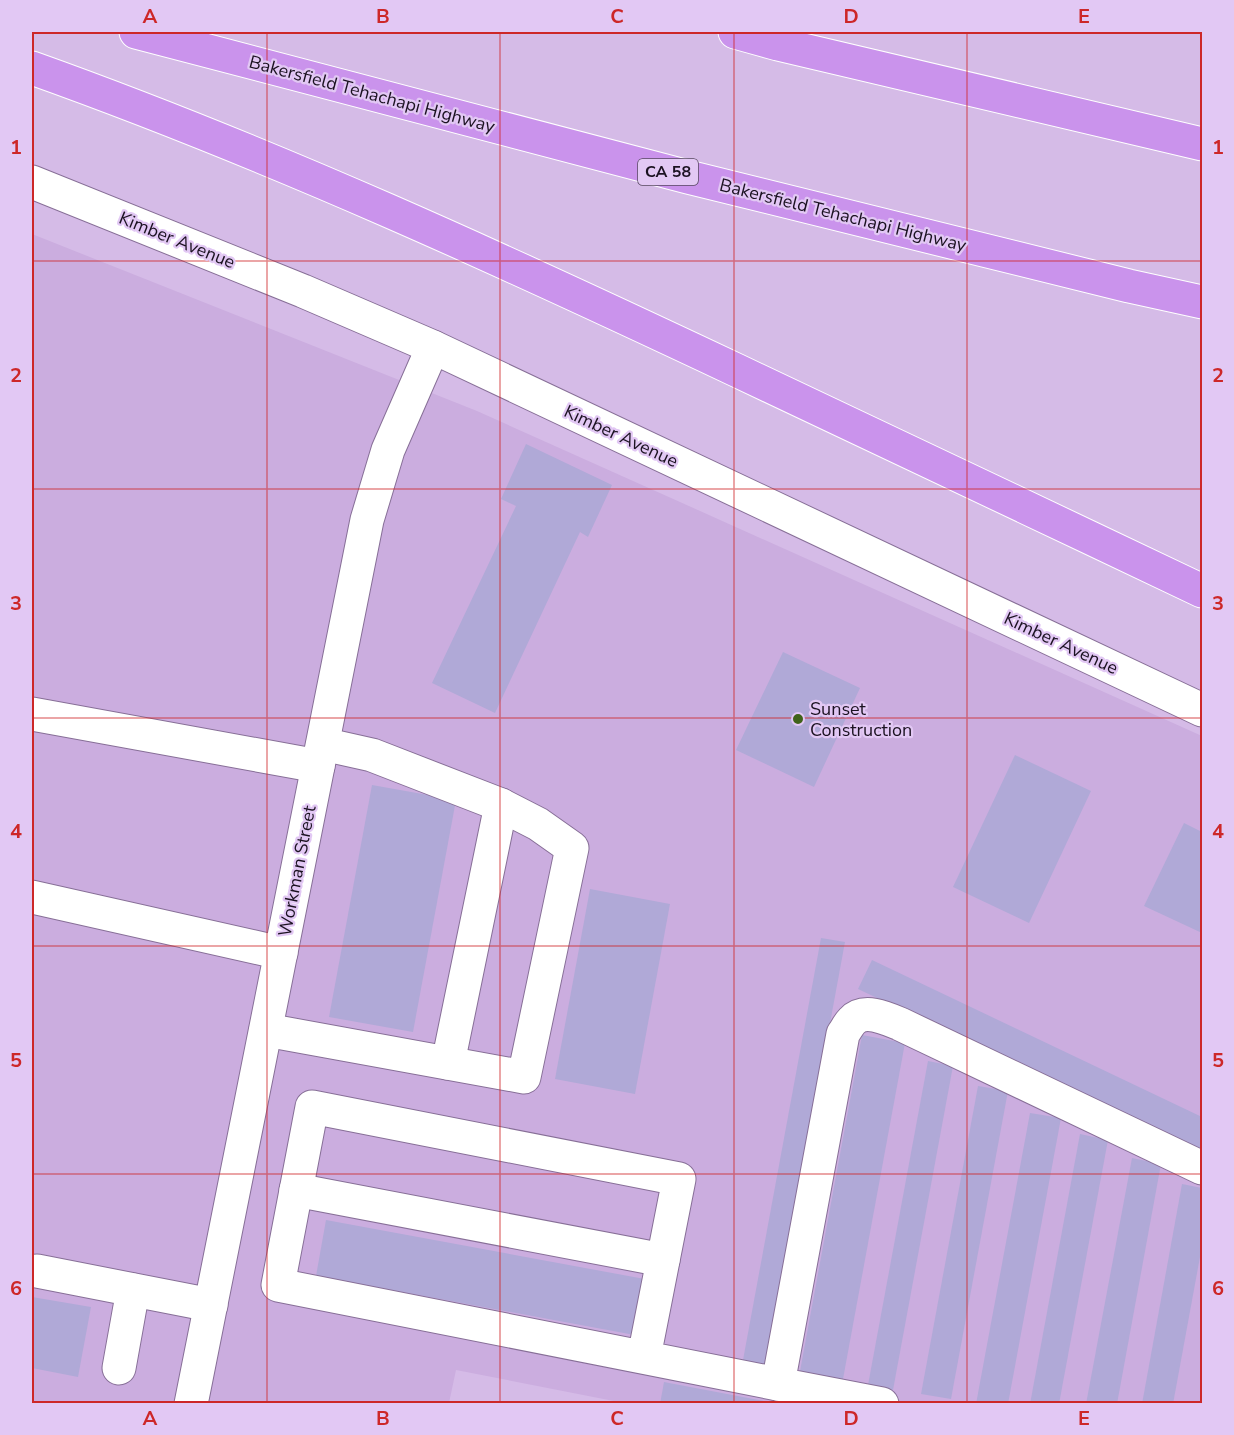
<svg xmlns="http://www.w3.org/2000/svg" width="1234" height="1435" font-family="'Nunito Sans',sans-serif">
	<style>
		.built { fill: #cbaddf }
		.building { fill: #b0a9d7 }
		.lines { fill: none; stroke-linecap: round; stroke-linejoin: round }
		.minor-casing { stroke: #876f97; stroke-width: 35 }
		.highway-casing { stroke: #fff; stroke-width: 35 }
		.minor { stroke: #fff; stroke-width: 33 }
		.highway { stroke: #ca93ec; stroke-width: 33 }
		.grid { fill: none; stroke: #cd2728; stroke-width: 1.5; stroke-opacity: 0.55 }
		.poi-dot { fill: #40631a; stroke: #e2c8f4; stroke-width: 2 }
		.labels { text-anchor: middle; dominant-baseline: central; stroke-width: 4.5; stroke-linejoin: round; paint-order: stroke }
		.shield { fill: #e2c8f4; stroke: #574960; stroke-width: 1.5 }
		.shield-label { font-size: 16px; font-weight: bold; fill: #1b1221 }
		.street-label { font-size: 18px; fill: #1b1221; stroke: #e2c8f4 }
		.poi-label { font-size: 18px; fill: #1b1221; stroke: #e2c8f4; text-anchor: start }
		.neatline { fill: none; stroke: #cd2728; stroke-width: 2 }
		.grid-label { font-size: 20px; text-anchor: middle; font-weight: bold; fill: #cd2728 }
	</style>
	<rect width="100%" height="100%" fill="#d5bbe7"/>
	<path class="built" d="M32,234L477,411L1202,736V1403L629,1404L456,1370L449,1403H32Z"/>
	<g class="building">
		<path d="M526,444L612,485L588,537L580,532L495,713L432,683L516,506L501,499Z"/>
		<path d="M783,652L860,688L814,787L736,750Z"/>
		<path d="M1015,755L1091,791L1029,923L953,887Z"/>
		<path d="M372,785L456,800L413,1032L329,1017Z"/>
		<path d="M1184,823L1202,832V933L1144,906Z"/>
		<path d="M590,889L670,904L635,1094L555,1079Z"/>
		<path d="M821,938L845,942L767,1365L743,1360Z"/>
		<path d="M872,960L1202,1117V1151L858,989Z"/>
		<path d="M862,1035L905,1043L843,1379L800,1371Z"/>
		<path d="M928,1061L953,1066L893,1390L868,1385Z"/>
		<path d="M978,1086L1008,1091L951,1399L921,1394Z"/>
		<path d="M1030,1113L1061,1118L1008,1404H976Z"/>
		<path d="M1080,1134L1108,1140L1059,1404H1030Z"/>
		<path d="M1132,1158L1161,1164L1117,1404H1086Z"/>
		<path d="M1182,1184L1202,1188V1246L1173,1404H1142Z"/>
		<path d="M326,1220L650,1280L640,1336L316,1276Z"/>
		<path d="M32,1297L91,1307L78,1377L32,1368Z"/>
		<path d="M664,1382L769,1402V1404H660Z"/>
	</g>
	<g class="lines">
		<defs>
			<g id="minor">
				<path d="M32,182L303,291L433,347L1202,710"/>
				<path d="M32,714L318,766"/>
				<path d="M32,897L281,953"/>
				<path d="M266,1030L524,1077L572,848L538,824L501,805L372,755L323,744"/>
				<path d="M448,1063L501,805"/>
				<path d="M296,1190L663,1260"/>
				<path d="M37,1271L211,1305"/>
				<path d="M644,1357L679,1179L312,1107L278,1285L778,1384"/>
				<path d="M119,1368L133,1290"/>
				<path d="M191,1404L367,520L388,450L433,347"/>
				<path d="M882,1404L778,1384L843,1034C846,1030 848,1025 852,1021C864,1008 886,1018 900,1024L1202,1168"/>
			</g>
			<g id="highway">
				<path d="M136,32L688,177L1129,286L1202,302"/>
				<path d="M735,32L778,44L1202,144"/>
				<path d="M32,68C273,154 505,261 736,370C892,444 1047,517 1202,591"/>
			</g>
		</defs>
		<use href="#minor" class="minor-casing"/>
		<use href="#highway" class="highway-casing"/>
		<use href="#minor" class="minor"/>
		<use href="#highway" class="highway"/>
	</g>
	<path class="grid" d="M267,32V1404M500,32V1404M734,32V1404M967,32V1404M32,261H1202M32,489H1202M32,718H1202M32,946H1202M32,1174H1202"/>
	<circle class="poi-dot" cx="798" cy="719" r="6"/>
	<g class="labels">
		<rect class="shield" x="638" y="159" width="60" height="26" rx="4.5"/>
		<g class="shield-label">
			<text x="668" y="172">CA 58</text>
		</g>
		<g class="street-label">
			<text transform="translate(372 94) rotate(15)">Bakersfield Tehachapi Highway</text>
			<text transform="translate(843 215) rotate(14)">Bakersfield Tehachapi Highway</text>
			<text transform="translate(177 240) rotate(22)">Kimber Avenue</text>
			<text transform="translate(621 436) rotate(25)">Kimber Avenue</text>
			<text transform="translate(1061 643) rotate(25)">Kimber Avenue</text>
			<text transform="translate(297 871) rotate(-79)">Workman Street</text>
		</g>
		<g class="poi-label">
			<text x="810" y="709">Sunset<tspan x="810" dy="21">Construction</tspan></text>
		</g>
	</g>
	<rect width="1234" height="1435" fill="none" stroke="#e2c8f4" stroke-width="66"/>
	<rect x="33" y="33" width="1168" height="1369" class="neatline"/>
	<g class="grid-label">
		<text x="150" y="23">A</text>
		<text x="383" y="23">B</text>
		<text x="617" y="23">C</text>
		<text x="851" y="23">D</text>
		<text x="1084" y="23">E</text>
		<text x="16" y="154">1</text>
		<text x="1218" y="154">1</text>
		<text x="16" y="382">2</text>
		<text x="1218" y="382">2</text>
		<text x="16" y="610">3</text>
		<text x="1218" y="610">3</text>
		<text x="16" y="838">4</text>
		<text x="1218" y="838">4</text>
		<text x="16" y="1067">5</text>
		<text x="1218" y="1067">5</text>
		<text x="16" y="1295">6</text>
		<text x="1218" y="1295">6</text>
		<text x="150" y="1425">A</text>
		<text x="383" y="1425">B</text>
		<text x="617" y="1425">C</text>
		<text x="851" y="1425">D</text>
		<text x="1084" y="1425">E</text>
	</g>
</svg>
